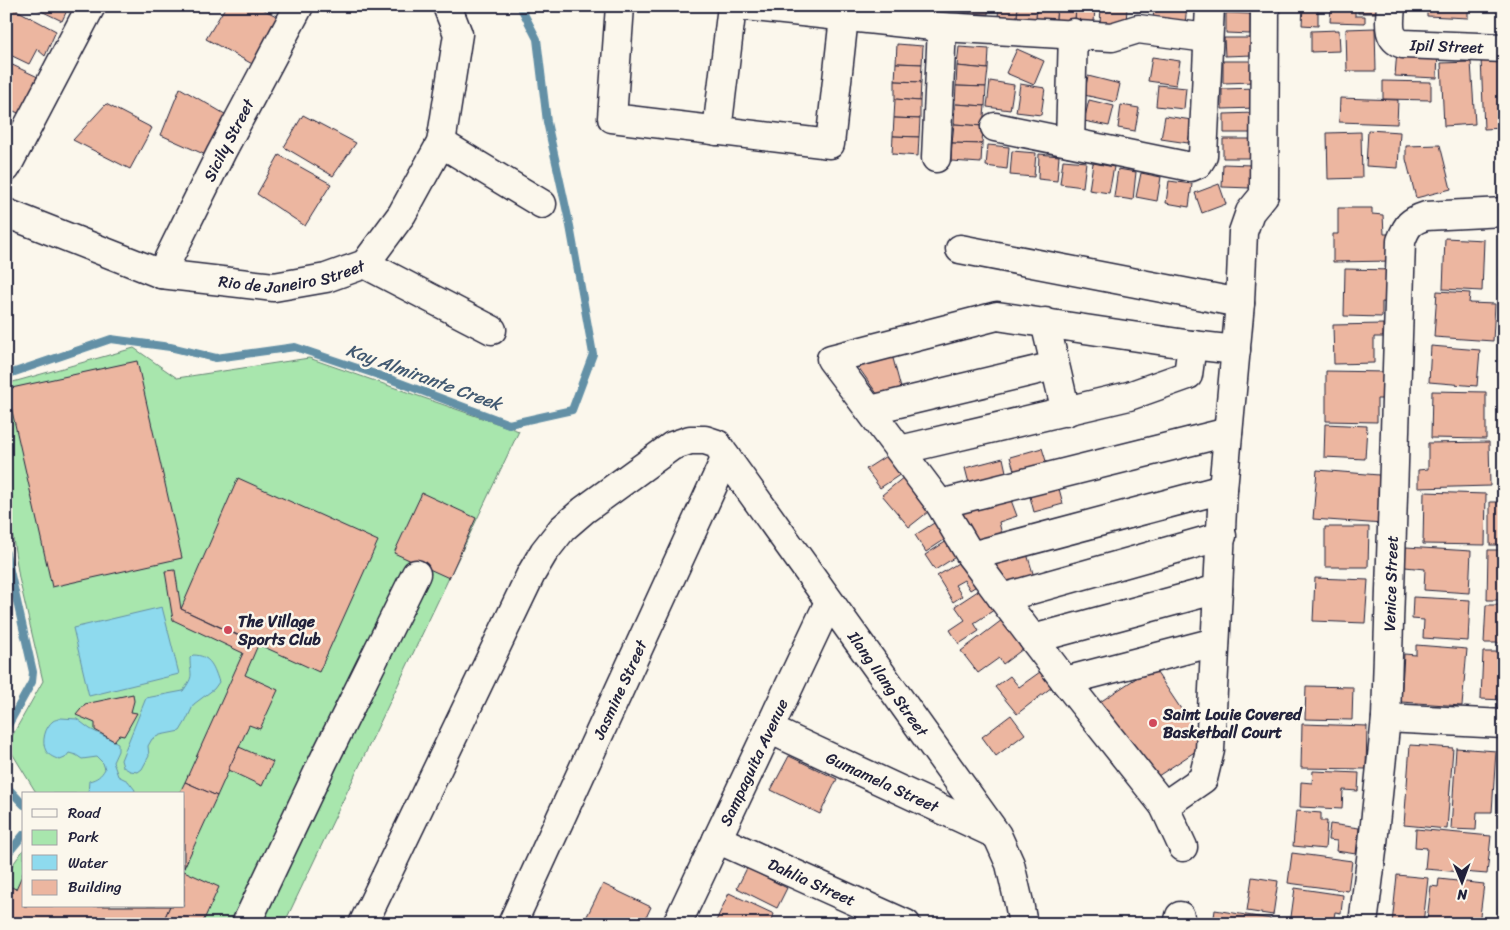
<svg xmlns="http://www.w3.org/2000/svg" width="1510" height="930" font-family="Sriracha,sans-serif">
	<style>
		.green { fill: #a8e6ad; stroke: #658474 }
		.water { fill: #8edaee; stroke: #6390a6 }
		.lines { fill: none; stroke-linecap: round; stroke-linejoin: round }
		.stream { stroke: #6390a6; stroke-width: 8 }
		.building { fill: #ecb6a0; stroke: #22223b }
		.minor-casing { stroke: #22223b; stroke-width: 31 }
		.minor { stroke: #fbf7ec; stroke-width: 28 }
		.poi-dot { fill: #d1495b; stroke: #fbf7ec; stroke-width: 2 }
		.labels { text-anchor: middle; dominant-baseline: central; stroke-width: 5; stroke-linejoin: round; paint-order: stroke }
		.street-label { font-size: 16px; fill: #22223b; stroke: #fbf7ec }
		.poi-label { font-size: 16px; font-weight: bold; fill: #22223b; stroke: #fbf7ec; text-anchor: start }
		.water-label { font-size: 18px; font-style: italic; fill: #425971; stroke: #fbf7ec }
	</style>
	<rect width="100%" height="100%" fill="#fbf7ec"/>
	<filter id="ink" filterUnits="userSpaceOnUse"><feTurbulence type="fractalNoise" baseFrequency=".02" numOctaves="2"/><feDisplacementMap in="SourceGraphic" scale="10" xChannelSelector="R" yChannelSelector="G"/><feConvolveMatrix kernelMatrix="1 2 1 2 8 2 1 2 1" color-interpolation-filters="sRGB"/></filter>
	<g filter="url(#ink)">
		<path class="green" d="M134,348L177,378L309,358L519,431L284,924H6V874L24,849V906H184V794H37L7,745L43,681L19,578L6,493V384Z"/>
		<g class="water">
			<path d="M162,607L179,674L89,696L73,628Z"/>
			<path d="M193,655C211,655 214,668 219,682L214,689L194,704L186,721L180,731L160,735L152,739L148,746L149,756L142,769L138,772L130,771L123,767L121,760L146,698L183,691C195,674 190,677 190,658Z"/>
			<path d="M61,718L77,719L90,729L118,743V751L113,762L118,776L128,781L135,790L134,794H88L89,781C97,779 101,776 105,769L103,763L97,757L82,759L76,755L69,753L65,758L60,760C55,758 49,756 46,751C41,742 45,727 53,721C54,720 59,719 61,718Z"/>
		</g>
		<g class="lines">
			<g class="stream">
				<path d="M6,375L111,339L170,347L216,358L295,347L390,379L509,424L572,410L593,354L570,226L547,122L537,39L520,6"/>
				<path d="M6,553L33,672L32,682L6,729"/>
				<path d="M6,786L24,805"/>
				<path d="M6,856L24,834"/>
			</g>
		</g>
		<g class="building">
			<path d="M6,6H9L56,31L45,56L37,49L29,64L6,53Z"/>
			<path d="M31,6H69L62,21Z"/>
			<path d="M226,6H257L280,18L258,67L206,39Z"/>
			<path d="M934,6H953L952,11L934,10Z"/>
			<path d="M953,6H971L970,13L952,11Z"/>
			<path d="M971,6H989L988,14L970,13Z"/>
			<path d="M999,6H1018L1017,18L998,17Z"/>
			<path d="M1018,6H1037L1036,19L1017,18Z"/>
			<path d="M1037,6H1057L1056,20L1036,19Z"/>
			<path d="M1057,6H1076L1075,22L1056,20Z"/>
			<path d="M1076,6H1095L1094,23L1075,22Z"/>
			<path d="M1101,6H1127L1126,26L1100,24Z"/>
			<path d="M1154,6H1187L1185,24L1153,22Z"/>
			<path d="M1303,6H1318V26L1302,25Z"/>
			<path d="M1331,6H1355V16H1365V23L1330,22Z"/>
			<rect x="1358" y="6" width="29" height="7"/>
			<path d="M1427,6H1468V18L1427,16Z"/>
			<path d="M1226,13L1250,14V34L1226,33Z"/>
			<path d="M1375,28L1376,71H1347L1346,29Z"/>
			<path d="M1339,30L1340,51L1311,52V31Z"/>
			<path d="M1224,38H1253V55L1225,56Z"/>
			<path d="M897,44L923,46L922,64L896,63Z"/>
			<path d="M959,47L989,49L988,69L957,66Z"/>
			<path d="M1017,49L1044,61L1034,85L1006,73Z"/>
			<path d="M1397,50L1438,51L1437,78L1395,76Z"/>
			<path d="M1152,57L1180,61L1176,85L1148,81Z"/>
			<path d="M1504,57V128L1484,129L1481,58Z"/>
			<path d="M1223,61H1254V82L1223,83Z"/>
			<path d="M6,62L40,78L21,114L6,108Z"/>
			<path d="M1471,62L1475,124L1444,126L1441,63Z"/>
			<path d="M896,63L922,64L921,82L895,81Z"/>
			<path d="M957,66L988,69L986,87L956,86Z"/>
			<path d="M1088,76L1120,84L1116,102L1084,95Z"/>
			<path d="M895,81L921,82L920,101L895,99Z"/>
			<path d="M990,81L1014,85L1010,110L987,107Z"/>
			<path d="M1383,81L1431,82V100L1383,99Z"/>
			<path d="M1020,84L1045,88L1041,115L1016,112Z"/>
			<path d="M1158,85L1186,88L1184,109L1156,106Z"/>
			<path d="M956,86L986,87L985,106L955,104Z"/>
			<path d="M180,88L230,117L208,156L161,135Z"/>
			<path d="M1257,88V108L1222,109V89Z"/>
			<path d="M1340,98L1398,100L1397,124L1339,122Z"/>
			<path d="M895,99L920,101V119L894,118Z"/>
			<path d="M1089,100L1114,106L1109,126L1084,121Z"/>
			<path d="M106,104L152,128L130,169L73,140Z"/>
			<path d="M955,104L985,106L983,126L954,124Z"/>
			<path d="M1121,105L1139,108L1135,131L1118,128Z"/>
			<path d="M1255,113V133H1224V114Z"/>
			<path d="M303,115L356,143L333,176L284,147Z"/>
			<path d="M1165,116L1192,120L1188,143L1161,139Z"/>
			<path d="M894,118L920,119L919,137L893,136Z"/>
			<path d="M954,124L983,126L982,144L952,143Z"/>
			<path d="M1368,130L1400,132L1398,168L1366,166Z"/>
			<path d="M1361,132L1362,178L1328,179L1327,133Z"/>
			<path d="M893,136L919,137L918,156L892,154Z"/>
			<path d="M1223,139H1255L1256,158H1223Z"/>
			<path d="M952,143L982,144L981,163L951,161Z"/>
			<path d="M988,145L1009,147L1007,169L986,166Z"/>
			<path d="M1440,145L1451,189L1416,198L1406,159V146Z"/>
			<path d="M1012,151L1036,153L1034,177L1010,175Z"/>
			<path d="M1039,154L1059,156L1057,181L1038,179Z"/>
			<path d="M279,155L331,184L305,226L257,194Z"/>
			<path d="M1063,160L1086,162L1083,187L1060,184Z"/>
			<path d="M1093,163L1114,167L1109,193L1089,190Z"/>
			<path d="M1223,164L1251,165V188L1222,187Z"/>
			<path d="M1118,169L1136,172L1133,200L1114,197Z"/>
			<path d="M1141,173L1161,177L1157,201L1136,197Z"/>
			<path d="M1169,181L1192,184L1189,207L1166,203Z"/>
			<path d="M1219,184L1226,204L1202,213L1195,193Z"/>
			<path d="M1338,208H1372V214L1383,215L1384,234H1392V261L1333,262V234H1338Z"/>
			<path d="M1445,238L1484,240L1482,291L1443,289Z"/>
			<path d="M1501,247H1504V294H1499Z"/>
			<path d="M1345,269L1392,270L1391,303L1382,302V317L1344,316Z"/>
			<path d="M1437,291L1470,293L1469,303L1495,304L1493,341L1434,337Z"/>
			<rect x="1502" y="299" width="2" height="45"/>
			<path d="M1383,324V337H1374V363L1334,364L1333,325Z"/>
			<path d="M1431,346L1480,350L1477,386L1429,382Z"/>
			<rect x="1502" y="348" width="2" height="44"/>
			<path d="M891,351L902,392L880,398L854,361Z"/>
			<path d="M137,361L182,558L52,587L7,389Z"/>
			<path d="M1326,371L1385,372V399H1377V422L1326,421Z"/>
			<path d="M1432,391L1486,392V439L1431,438Z"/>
			<path d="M1325,424L1367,426L1365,459L1324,457Z"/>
			<path d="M1489,442L1490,486L1418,488V470L1428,469V443Z"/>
			<path d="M1042,448L1049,471L1017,480L1010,457Z"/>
			<path d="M894,451L907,470L880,488L866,469Z"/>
			<path d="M1003,458L1008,481L971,491L965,468Z"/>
			<path d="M1317,470L1379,475L1378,495H1385L1383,524L1313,519Z"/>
			<path d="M910,472L922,487L914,494L928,512L909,527L882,495Z"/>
			<path d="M238,478L378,541L319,672L181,609Z"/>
			<path d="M1057,481L1063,504L1034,512L1028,489Z"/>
			<path d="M1424,492L1486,494L1485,545L1423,544Z"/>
			<path d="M422,493L476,518L449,578L394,553Z"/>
			<path d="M1009,495L1017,516L999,522L1004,543L974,550L953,509Z"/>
			<rect x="1490" y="502" width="14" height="43"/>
			<path d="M942,518L953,534L926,552L915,535Z"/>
			<path d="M1325,527H1369L1368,567H1325Z"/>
			<path d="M947,541L957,556L935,570L925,555Z"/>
			<path d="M1024,544L1036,583L1004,592L979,557Z"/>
			<path d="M1406,547L1471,551L1469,593L1424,590L1425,569L1405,567Z"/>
			<path d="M1488,550H1504V600H1487Z"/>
			<path d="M968,557L983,582L970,590L964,580L955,585L962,596L953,602L937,576Z"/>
			<path d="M175,570L181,609L258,645L245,675L278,690L260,729L249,725L217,796L185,782L243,653L173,620L165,571Z"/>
			<path d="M1315,578L1368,580L1365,623L1313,621Z"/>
			<path d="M984,587L997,608L974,623L979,631L959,644L950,630L965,620L955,606Z"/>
			<path d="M1413,597L1470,600L1468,641L1423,638L1424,620L1412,619Z"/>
			<path d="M1486,605H1504V643H1484Z"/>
			<path d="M1002,620L1023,649L1003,664L999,658L978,673L961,651Z"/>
			<path d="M1416,645L1467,649L1462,706L1401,702L1404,654L1416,655Z"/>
			<path d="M1483,652H1504V700L1481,699Z"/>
			<path d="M1153,667L1205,745L1152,780L1100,702Z"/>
			<path d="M1040,672L1052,687L1017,714L995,687L1010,676L1019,687Z"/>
			<path d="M1306,686L1353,687L1352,720L1305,719Z"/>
			<path d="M133,694L134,701L131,712L137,713L124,736L119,735L114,741L95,730V723L76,715L85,704Z"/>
			<path d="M1011,715L1025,734L996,756L982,737Z"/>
			<path d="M1302,724L1367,726L1366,769L1301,768Z"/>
			<path d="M1410,745L1453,748L1447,829L1404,825Z"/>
			<path d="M1503,745H1504V823H1501Z"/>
			<path d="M239,747L273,762L262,786L228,770Z"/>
			<path d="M1456,748L1496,751L1492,812H1477L1476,830L1451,829Z"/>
			<path d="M789,756L837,779L820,814L771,790Z"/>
			<path d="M1313,771L1359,773L1358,791L1343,790L1342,809L1300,807L1301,782L1312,783Z"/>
			<path d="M185,782L217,796L184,868V794H179Z"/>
			<path d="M1296,811L1321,813V821H1327L1325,849L1293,846Z"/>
			<path d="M1330,824L1359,828L1356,854L1336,851L1337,841L1328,840Z"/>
			<path d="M1416,829L1491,836L1487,874L1425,869L1427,848L1415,847Z"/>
			<path d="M1292,853L1352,861L1348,891L1288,883Z"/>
			<path d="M747,868L787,888L777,908L737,888Z"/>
			<path d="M24,871V906H170L162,924H6V885L16,889Z"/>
			<path d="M184,871L219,887L202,924H162L170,906H184Z"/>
			<path d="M1397,875L1428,878L1423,924H1392Z"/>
			<path d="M1252,877L1278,881L1273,915L1247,911Z"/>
			<path d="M1439,879L1484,884L1479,924H1459L1427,920L1431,886L1438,887Z"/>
			<path d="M603,884L651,907L643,924H583Z"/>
			<path d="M1295,888L1343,895L1341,913L1335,912L1333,924H1290Z"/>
			<path d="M729,893L774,914L770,924L715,923Z"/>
			<path d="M1499,893H1504V924H1497Z"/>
			<path d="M1215,910L1271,919L1270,924H1213Z"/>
		</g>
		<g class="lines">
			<defs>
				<g id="minor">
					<path d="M620,6L612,118L830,144L844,17"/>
					<path d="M745,6L942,27L1112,37L1138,29L1207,38"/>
					<path id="s1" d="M1391,6C1390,21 1386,39 1403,44L1504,48"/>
					<path d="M995,127L1191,167L1198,164L1203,156L1210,6"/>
					<path d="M717,131L732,6"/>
					<path d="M1070,142L1073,33"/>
					<path d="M441,143L542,204"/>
					<path d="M936,158L942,27"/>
					<path d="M6,168L91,6"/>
					<path id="s2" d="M6,213L161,274L274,287L326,278L365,264L402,214L441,143L458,34L447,6"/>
					<path d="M960,249L1240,303"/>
					<path d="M365,264L492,330"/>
					<path id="s3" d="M161,274L221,153L299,6"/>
					<path d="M1045,322L1066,412"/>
					<path d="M870,410L1054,366"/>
					<path d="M900,450L1129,396L1188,375L1192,345"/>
					<path d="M940,504L1228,432"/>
					<path d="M971,556L1223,489"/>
					<path d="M1002,598L1222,536"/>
					<path d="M1033,639L1218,589"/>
					<path d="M1065,681L1215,642"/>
					<path d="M1386,718L1504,724"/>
					<path id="s4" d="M769,729L995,834"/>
					<path d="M1164,806L1203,779L1210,750L1223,489L1240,303L1243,232L1250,212L1264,195L1265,6"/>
					<path id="s5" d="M717,839L906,924"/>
					<path d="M1183,847L1164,806L1065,681L1002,598L971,556L940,504L831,359L997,316L1192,345L1236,350"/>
					<path d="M246,924L323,762L416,574"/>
					<path id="s6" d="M363,924L531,574L544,552L562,529L584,510L672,446L690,440H705L717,444L726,457L997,835L1010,864L1019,903L1023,924"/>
					<path id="s7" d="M512,924L726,457"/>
					<path id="s8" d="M677,924L829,602"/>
					<path d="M1178,924L1180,916"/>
					<path id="s9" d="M1363,924L1373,843L1386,718L1401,241C1407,225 1410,221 1426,216L1504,212"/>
				</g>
			</defs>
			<use href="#minor" class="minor-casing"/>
			<use href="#minor" class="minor"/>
		</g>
	</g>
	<g class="poi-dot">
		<circle cx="228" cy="630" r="5"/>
		<circle cx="1153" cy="723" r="5"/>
	</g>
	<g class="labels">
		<g class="street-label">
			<text stroke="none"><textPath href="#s1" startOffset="88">Ipil Street</textPath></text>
			<text stroke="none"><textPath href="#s3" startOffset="150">Sicily Street</textPath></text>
			<text stroke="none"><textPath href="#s2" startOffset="299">Rio de Janeiro Street</textPath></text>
			<text stroke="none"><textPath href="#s9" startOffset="342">Venice Street</textPath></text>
			<text stroke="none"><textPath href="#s6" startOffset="922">Ilang Ilang Street</textPath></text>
			<text stroke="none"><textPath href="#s7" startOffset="258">Jasmine Street</textPath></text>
			<text stroke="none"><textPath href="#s8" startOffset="179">Sampaguita Avenue</textPath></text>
			<text stroke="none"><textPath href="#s4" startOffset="125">Gumamela Street</textPath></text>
			<text stroke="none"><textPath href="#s5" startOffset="104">Dahlia Street</textPath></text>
		</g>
		<g class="poi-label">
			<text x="238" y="621">The Village<tspan x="238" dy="18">Sports Club</tspan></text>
			<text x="1163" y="714">Saint Louie Covered<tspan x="1163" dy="18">Basketball Court</tspan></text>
		</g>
		<g class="water-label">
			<text transform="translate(424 377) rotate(20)">Kay Almirante Creek</text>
		</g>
	</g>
	<rect width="1510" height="930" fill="none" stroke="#fbf7ec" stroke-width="25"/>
	<rect x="12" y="12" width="1485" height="905" fill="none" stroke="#22223b" stroke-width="2" filter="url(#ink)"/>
	<rect x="22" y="792" width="162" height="115" fill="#fbf7ec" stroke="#a4a2a5"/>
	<rect x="32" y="809" width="25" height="8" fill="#fbf7ec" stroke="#a4a2a5"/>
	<text x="68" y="818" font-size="15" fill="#22223b">Road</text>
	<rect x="32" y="830" width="25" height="15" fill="#a8e6ad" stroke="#a4a2a5"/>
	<text x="68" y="842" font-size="15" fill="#22223b">Park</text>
	<rect x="32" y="855" width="25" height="15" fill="#8edaee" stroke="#a4a2a5"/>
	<text x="68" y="868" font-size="15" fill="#22223b">Water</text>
	<rect x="32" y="880" width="25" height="15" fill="#ecb6a0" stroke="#a4a2a5"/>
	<text x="68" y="892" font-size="15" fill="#22223b">Building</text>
	<g transform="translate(1462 882) rotate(179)" stroke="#fbf7ec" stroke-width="4" paint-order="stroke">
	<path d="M0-4L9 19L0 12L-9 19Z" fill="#22223b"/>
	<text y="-8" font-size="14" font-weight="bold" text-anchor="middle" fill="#22223b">N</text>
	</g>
</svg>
